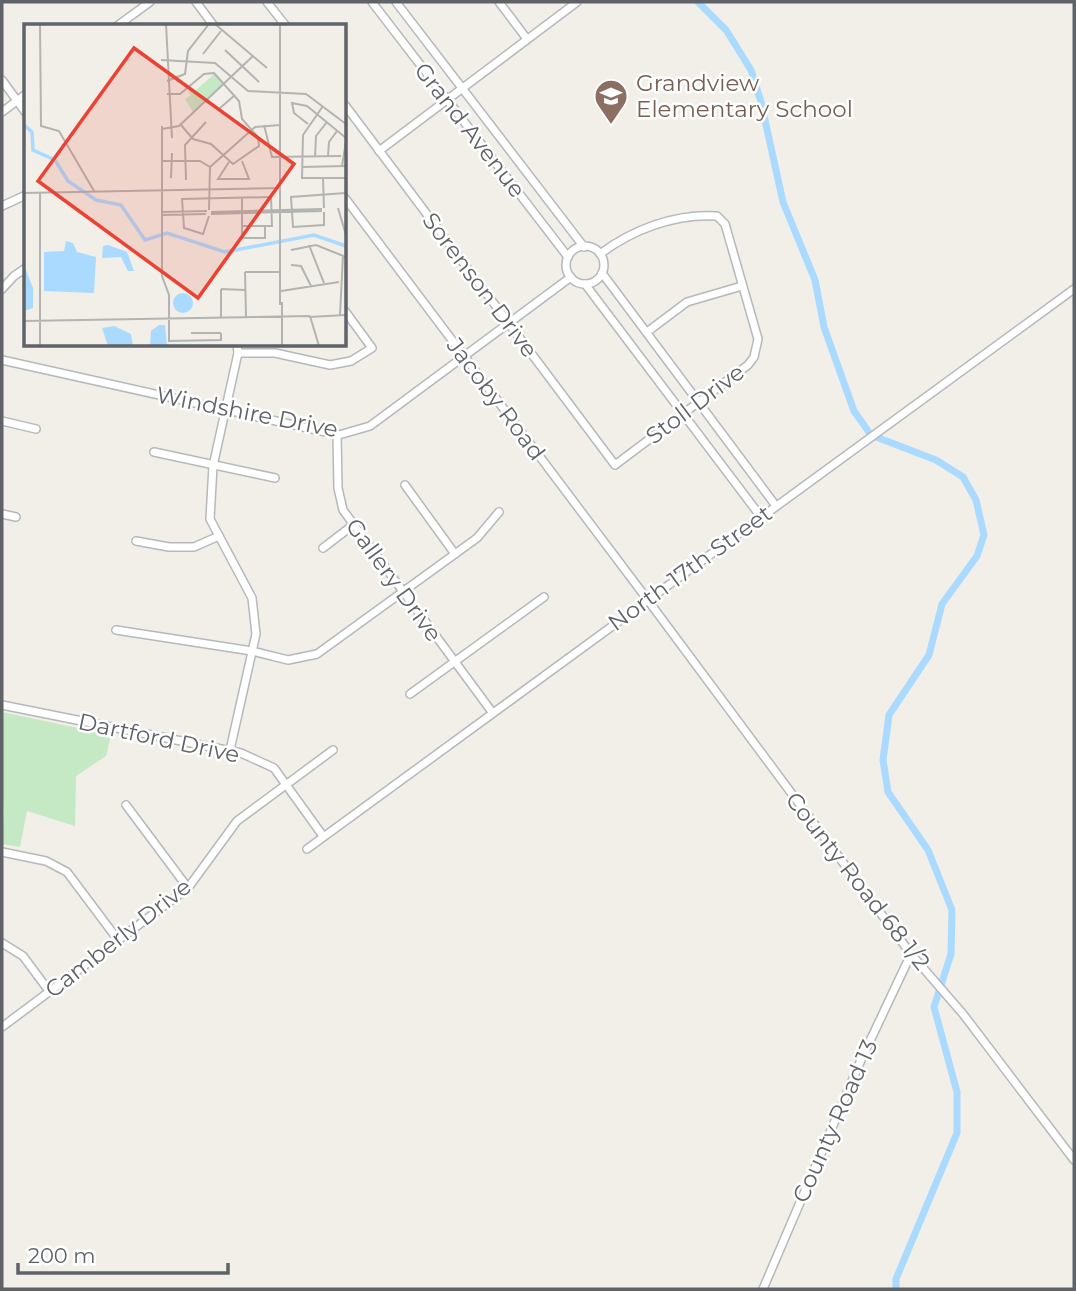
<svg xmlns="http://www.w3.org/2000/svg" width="1076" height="1291" font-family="Montserrat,sans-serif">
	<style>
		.green { fill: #c5e8c5 }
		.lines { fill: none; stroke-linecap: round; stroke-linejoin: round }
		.canal { stroke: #aadaff; stroke-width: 7 }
		.minor-casing { stroke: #b5b8bc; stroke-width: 10 }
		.minor { stroke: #fff; stroke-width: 7 }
		.labels { text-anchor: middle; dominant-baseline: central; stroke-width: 5; stroke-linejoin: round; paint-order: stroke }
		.education-label { font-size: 23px; fill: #785e54; stroke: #fff; text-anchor: start }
		.street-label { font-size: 23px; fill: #5f6368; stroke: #fff }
		.inset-river { fill: none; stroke: #aadaff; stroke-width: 3.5 }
		.inset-road { fill: none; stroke: #b3b3b1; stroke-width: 2 }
		.view { fill: #ea4335; fill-opacity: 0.15; stroke: #ea4335; stroke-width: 3.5 }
		.inset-edge { fill: none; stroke: #5f6368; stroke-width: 3.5 }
	</style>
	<rect width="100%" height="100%" fill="#f1efe8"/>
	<path class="green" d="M2,712L111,735L106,756L76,776L75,826L27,811L20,847L2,844L4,808L2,807Z"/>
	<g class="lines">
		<path class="canal" d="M698,2L726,30L751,70L761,102L783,202L815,280L824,327L854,411L871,435L936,460L963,477L976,500L984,535L977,556L942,604L929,655L889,715L883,760L888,792L928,850L952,910L951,954L934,1007L957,1092V1133L896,1279V1289"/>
		<defs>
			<g id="minor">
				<path d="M196,2L214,26"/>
				<path d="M267,2L286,26"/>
				<path d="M372,2L568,257"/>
				<path d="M396,2L584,247"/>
				<path d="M499,2L527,39"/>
				<path d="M117,26L150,2"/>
				<path d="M2,80L26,113"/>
				<path d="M345,105L615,465L748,365L754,357L758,339L725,224L717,216C675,213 632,230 600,254"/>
				<path d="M2,112L26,94"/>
				<path d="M379,151L577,2"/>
				<path d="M345,198L647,599L911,954L963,1014L1074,1160"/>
				<path d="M2,206L26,195"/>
				<circle cx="585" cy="265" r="19"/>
				<path d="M602,273L776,506"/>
				<path d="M585,284L761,517"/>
				<path d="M2,289L14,276L26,268"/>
				<path d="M647,332L687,302L742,286"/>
				<path d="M238,353H275L330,365L351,361L372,348L345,311"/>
				<path d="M2,360L339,435L370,426L571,277"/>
				<path d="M2,421L36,429"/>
				<path d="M337,434L338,488L343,510L492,712"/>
				<path d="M154,452L275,478"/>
				<path d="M405,485L455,554"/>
				<path d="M2,514L16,517"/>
				<path d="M136,541L169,547H194L219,536"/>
				<path d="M323,548L353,525"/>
				<path d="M116,630L252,651L288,660L317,654L477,538L499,512"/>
				<path d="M410,694L544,597"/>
				<path d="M2,705L241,753L274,768L323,836"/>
				<path d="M230,750L256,634L252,598L210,519L213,466L238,353L237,345"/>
				<path d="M126,805L188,888"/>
				<path d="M307,849L1074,289"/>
				<path d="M2,852L46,861L67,872L118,940"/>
				<path d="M2,943L23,956L49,991"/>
				<path d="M2,1027L188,888L237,821L333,750"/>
				<path d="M763,1289L861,1060L911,954"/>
			</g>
		</defs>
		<use href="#minor" class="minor-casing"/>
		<use href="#minor" class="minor"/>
	</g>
	<defs>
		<symbol id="school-pin" viewBox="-11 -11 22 30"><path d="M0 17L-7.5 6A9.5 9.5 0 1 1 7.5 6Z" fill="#8d6e63" stroke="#fff"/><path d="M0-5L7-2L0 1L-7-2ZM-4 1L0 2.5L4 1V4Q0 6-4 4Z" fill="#fff"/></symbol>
	</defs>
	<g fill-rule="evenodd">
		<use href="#school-pin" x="592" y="77" width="38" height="52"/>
	</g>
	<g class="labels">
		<g class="education-label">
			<text x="636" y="83">Grandview<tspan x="636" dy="26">Elementary School</tspan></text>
		</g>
		<g class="street-label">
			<text transform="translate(470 130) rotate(52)">Grand Avenue</text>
			<text transform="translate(480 285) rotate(53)">Sorenson Drive</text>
			<text transform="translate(496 399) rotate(53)">Jacoby Road</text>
			<text transform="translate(695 404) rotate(-37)">Stoll Drive</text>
			<text transform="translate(247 412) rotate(11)">Windshire Drive</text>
			<text transform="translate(690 568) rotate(-36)">North 17th Street</text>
			<text transform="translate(394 580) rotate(54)">Gallery Drive</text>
			<text transform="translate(159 738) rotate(12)">Dartford Drive</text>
			<text transform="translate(858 881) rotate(52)">County Road 68 1/2</text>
			<text transform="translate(118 938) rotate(-38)">Camberly Drive</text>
			<text transform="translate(835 1121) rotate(-66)">County Road 13</text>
		</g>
	</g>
	<g transform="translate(24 24)">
		<rect width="322" height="322" fill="#f1efe8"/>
		<path d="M190,50L199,60L169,88L161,75L167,71L164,67L170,68Z" fill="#c5e8c5"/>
		<path d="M42,217L49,219L53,228L72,233L70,269L20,267V228L40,227ZM84,221L103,228L110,247H104L97,233L78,234L79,222ZM0,241L9,264V284L0,287ZM149 279a10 10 0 1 1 20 0a10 10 0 1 1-20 0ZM135,301H141L143,322H126L127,307ZM90,302L107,310L109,322H84L78,304Z" fill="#aadaff"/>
		<path class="inset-river" d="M0,101L8,108L9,126L31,136L44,157L72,176L97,181L121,216L143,209L201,228L290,211L322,222"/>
		<path class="inset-road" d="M16,0L17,102L35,107L70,167M142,0L148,114M191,0L243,44M256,0V281M201,26L235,58M179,30L197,7M137,36L191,39L224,67L282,70L322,100M143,57L161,50L164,27L185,0M143,70H156L180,50L190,49L215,77L218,95L234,113L235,122L209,140L187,120L169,115L157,101M299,82L279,111L278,154H322M195,85L211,71M284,100L270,89L268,79L283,82L322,114M240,101L248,133L317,132M138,102V252L145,271V317L197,316V309M138,105L155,102L229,32M304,132L305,118L313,107M291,133L292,112L303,98M138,137H176L186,143M205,138L194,155H225L218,137M318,142L322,117M278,143L322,142M147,154L148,129M299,155L300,184M162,156L161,121L182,98M0,169L257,164M218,174V214H241V202M314,184L322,211M185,186L186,143L231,103L256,101M138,188L183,187M187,188L298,185M300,188V201L269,203L267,173L322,169M187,190L298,187M138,191L182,190M185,192L179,210L160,204L158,175L247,173L248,202H218M285,221L300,259M267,226L292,221L322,233M267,241L277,242L287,262M221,248L222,293M221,248H257M197,265V293M197,265L221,266M257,267L315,258M316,291L319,231M286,292L295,322M285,293L322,291M0,297L286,292M167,309H197M16,322V169M258,322V278"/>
		<path class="view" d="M110,24L270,140L174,274L14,157Z"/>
		<rect width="322" height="322" class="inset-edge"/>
	</g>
	<rect width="1076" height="1291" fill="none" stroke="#5f6368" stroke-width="7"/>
	<path d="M18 1263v10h210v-10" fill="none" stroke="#5f6368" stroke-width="3.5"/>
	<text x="28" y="1263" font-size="21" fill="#5f6368" stroke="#ffffff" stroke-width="5" paint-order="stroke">200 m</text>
</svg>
